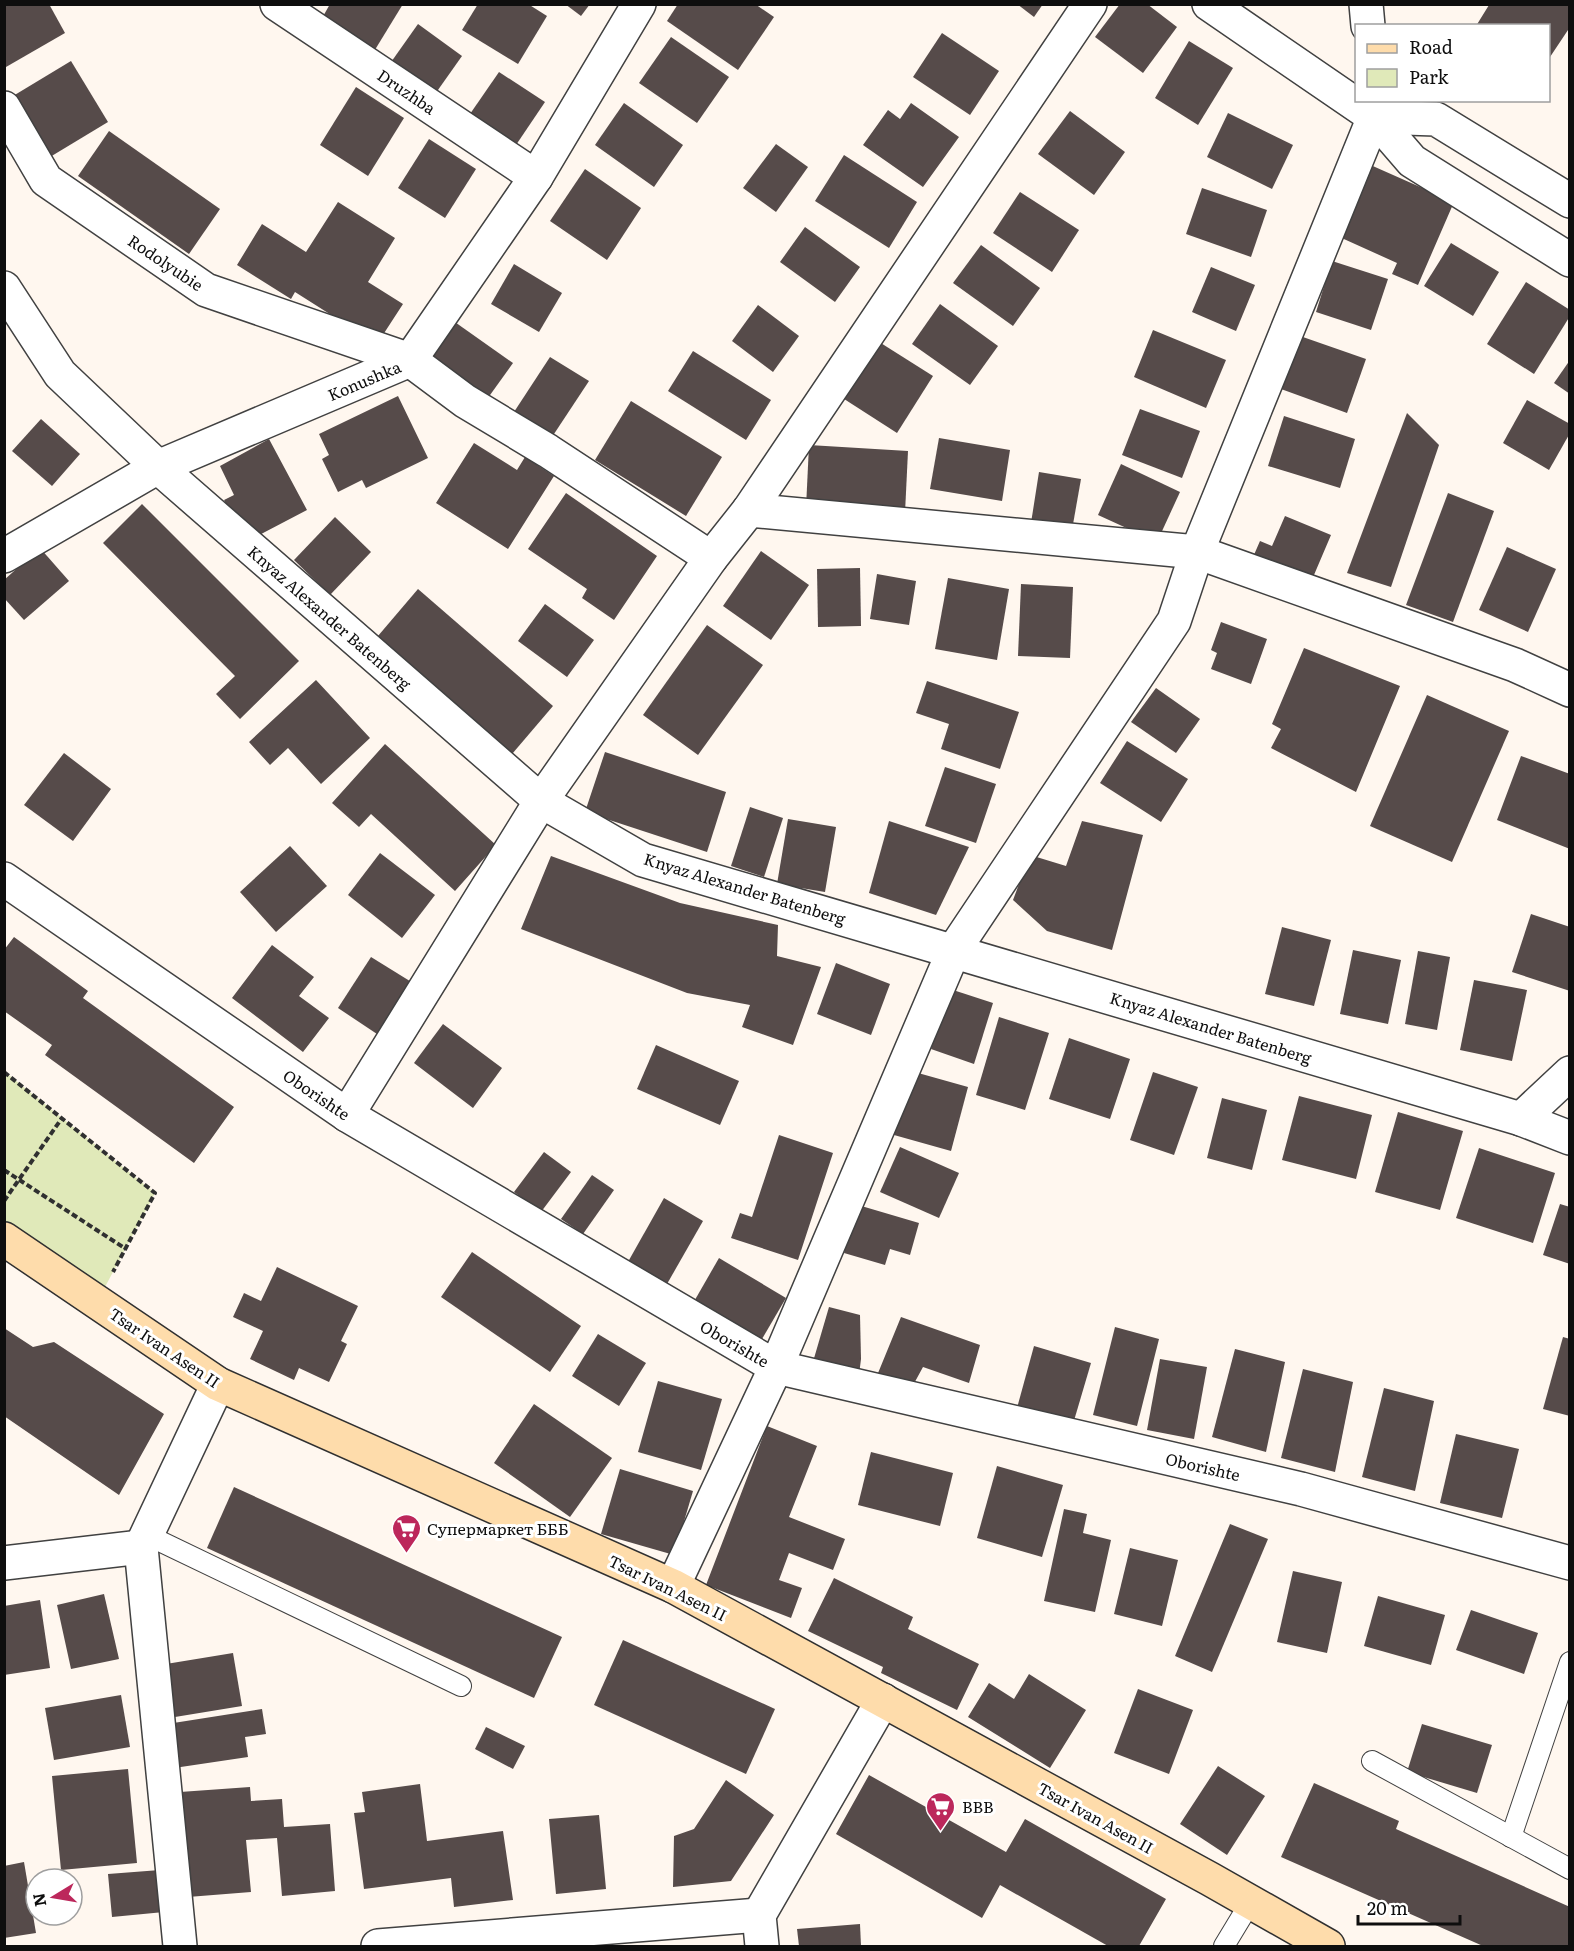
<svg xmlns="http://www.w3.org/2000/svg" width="1574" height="1951" font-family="Literata,serif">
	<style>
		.green { fill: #e0e9b9 }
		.building { fill: #564b4a }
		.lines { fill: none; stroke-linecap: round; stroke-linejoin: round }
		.lane-casing { stroke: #414141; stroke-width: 22 }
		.street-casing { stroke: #414141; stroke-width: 36 }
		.secondary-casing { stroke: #303030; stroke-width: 36 }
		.path { stroke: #303030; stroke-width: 4; stroke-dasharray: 6 3; stroke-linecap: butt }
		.lane { stroke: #fff; stroke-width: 20 }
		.street { stroke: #fff; stroke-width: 33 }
		.secondary { stroke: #fedcab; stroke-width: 33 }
		.labels { text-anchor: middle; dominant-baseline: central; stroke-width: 6; stroke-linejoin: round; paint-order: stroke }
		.street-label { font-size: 16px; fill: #0e0e0e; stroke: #fff }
		.poi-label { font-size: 16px; fill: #0e0e0e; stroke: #fff; text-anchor: start }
	</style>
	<rect width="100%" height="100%" fill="#fff7ef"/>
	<path class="green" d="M5,1072L155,1193L97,1302L5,1239Z"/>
	<g class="building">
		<path d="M4,4H49L65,33L6,67Z"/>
		<path d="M330,4H403L373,53L321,20Z"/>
		<path d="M478,4H528L547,16L518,64L462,30Z"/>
		<path d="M565,4H590L581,16Z"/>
		<path d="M678,4H755L774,17L738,70L667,21Z"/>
		<path d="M1017,4H1043L1034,17Z"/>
		<path d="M1120,4H1147L1177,27L1143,73L1095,37Z"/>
		<path d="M1489,5H1570V27L1548,60V26H1476Z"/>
		<path d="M418,24L462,56L433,97L389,65Z"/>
		<path d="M942,33L999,71L970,115L913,77Z"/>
		<path d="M671,37L729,77L697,123L639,83Z"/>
		<path d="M1189,41L1233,68L1198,125L1155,98Z"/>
		<path d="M71,61L108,122L50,157L13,96Z"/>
		<path d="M499,72L545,102L516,145L470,114Z"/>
		<path d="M356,87L404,118L368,176L320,145Z"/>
		<path d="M624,103L683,145L654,187L595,145Z"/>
		<path d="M911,103L959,137L923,187L863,145L888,110L900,119Z"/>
		<path d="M1070,111L1125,152L1094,195L1038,154Z"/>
		<path d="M1228,113L1293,145L1272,189L1207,157Z"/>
		<path d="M109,131L220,209L189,254L78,176Z"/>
		<path d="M429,139L476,169L445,218L398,188Z"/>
		<path d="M776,144L808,167L776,212L743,188Z"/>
		<path d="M844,155L917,202L889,248L815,201Z"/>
		<path d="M1366,163L1454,202L1418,285L1392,274L1397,263L1335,235Z"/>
		<path d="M585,169L641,208L607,260L550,221Z"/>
		<path d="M1202,188L1267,210L1251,257L1186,234Z"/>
		<path d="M1020,192L1079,230L1052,272L993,233Z"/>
		<path d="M338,202L395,238L368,282L403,304L377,344L295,292L291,299L237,265L262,224L306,252Z"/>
		<path d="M805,227L860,267L835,302L780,262Z"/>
		<path d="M1451,243L1499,272L1473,316L1424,286Z"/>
		<path d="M981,245L1040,288L1013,326L953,283Z"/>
		<path d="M1332,261L1388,279L1371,330L1316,312Z"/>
		<path d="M514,264L562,293L539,332L491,304Z"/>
		<path d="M1211,267L1255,285L1236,331L1192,312Z"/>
		<path d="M1526,282L1570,310V316L1534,374L1487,344Z"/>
		<path d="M940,304L998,346L970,385L912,344Z"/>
		<path d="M758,305L799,336L773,372L732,341Z"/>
		<path d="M452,320L513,363L485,402L425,359Z"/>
		<path d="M1153,330L1226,360L1206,408L1134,377Z"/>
		<path d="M1300,336L1366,359L1347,413L1281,389Z"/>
		<path d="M876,340L933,376L897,433L841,397Z"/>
		<path d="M693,351L771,400L746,440L668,391Z"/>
		<path d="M550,357L589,381L552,437L514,412Z"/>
		<path d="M1570,360V394L1554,383Z"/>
		<path d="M398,396L428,458L366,488L362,480L338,492L322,459L329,455L319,434Z"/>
		<path d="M1527,400L1570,424V433L1549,470L1503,443Z"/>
		<path d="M631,401L722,457L686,516L595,460Z"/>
		<path d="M1140,409L1200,431L1182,478L1122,455Z"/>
		<path d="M1407,413L1439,445L1391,587L1347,573Z"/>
		<path d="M1284,416L1355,439L1340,488L1268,466Z"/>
		<path d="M41,419L80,454L52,486L12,451Z"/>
		<path d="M939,438L1010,450L1002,501L930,489Z"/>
		<path d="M269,439L307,510L246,542L224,500L234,495L220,466Z"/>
		<path d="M474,443L517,470L525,457L554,476L508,549L436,503Z"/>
		<path d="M809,445L908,451L905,513L806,508Z"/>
		<path d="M1121,464L1180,492L1157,542L1098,515Z"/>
		<path d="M1039,472L1081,479L1072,530L1031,523Z"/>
		<path d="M566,493L657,556L614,620L582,598L587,589L528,549Z"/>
		<path d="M1448,493L1494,511L1453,622L1406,605Z"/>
		<path d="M142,504L299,661L240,719L216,694L235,676L103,543Z"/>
		<path d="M1285,516L1331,535L1308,589L1250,564L1260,541L1272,546Z"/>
		<path d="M335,517L371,552L330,595L294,560Z"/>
		<path d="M1507,547L1556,569L1528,632L1479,610Z"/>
		<path d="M40,548L69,581L24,620L4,598V580Z"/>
		<path d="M761,551L809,585L771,640L723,606Z"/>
		<path d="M860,568L861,626L818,627L817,569Z"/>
		<path d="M877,574L916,581L909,625L870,619Z"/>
		<path d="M948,578L1009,589L997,660L935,649Z"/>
		<path d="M1021,584L1073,587L1070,658L1018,656Z"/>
		<path d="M418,589L553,706L507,760L372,643Z"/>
		<path d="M545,604L594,640L567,677L518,641Z"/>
		<path d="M1221,622L1267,639L1251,684L1211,669L1217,653L1211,650Z"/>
		<path d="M707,625L763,665L698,755L643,715Z"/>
		<path d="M1304,648L1400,686L1356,792L1271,748L1281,729L1272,724Z"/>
		<path d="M316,680L370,738L321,784L288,748L270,765L249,742Z"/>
		<path d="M927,681L1019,712L1000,769L941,749L949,724L916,713Z"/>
		<path d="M1156,688L1200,719L1176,753L1131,722Z"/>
		<path d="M1427,695L1509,731L1452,862L1370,826Z"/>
		<path d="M1127,741L1188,779L1161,822L1100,783Z"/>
		<path d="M385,744L496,845L455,891L371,814L359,827L332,803Z"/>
		<path d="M605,752L726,792L707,852L585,812Z"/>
		<path d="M64,753L111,789L73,841L24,805Z"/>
		<path d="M1521,756L1570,774V849L1497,820Z"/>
		<path d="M945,767L996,784L976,843L925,826Z"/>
		<path d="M750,807L783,818L764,877L731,866Z"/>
		<path d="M788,819L836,827L825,892L777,884Z"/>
		<path d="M889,821L969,847L936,915L869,893Z"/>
		<path d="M1082,821L1143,835L1112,950L1047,931L1013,900L1030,855L1066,866Z"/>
		<path d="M290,846L327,886L276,932L240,892Z"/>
		<path d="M380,853L435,895L402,938L348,895Z"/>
		<path d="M551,856L680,903L778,925L777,956L821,967L793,1045L742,1027L750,1005L687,993L521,929Z"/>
		<path d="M1531,914L1570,927V991L1512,972Z"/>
		<path d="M1282,927L1331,940L1314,1006L1265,994Z"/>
		<path d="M14,937L88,991L83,998L234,1107L194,1163L45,1055L52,1045L4,1011V950Z"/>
		<path d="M272,945L314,977L299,996L329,1018L303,1052L232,998Z"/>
		<path d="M1353,950L1401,960L1388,1024L1340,1014Z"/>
		<path d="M1418,951L1450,957L1437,1030L1405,1024Z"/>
		<path d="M371,957L413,983L380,1036L338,1008Z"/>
		<path d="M836,963L890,984L871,1035L817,1014Z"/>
		<path d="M1474,980L1527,990L1512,1061L1460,1050Z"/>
		<path d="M950,989L993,1003L974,1064L931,1049Z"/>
		<path d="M999,1017L1049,1033L1025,1110L976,1095Z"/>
		<path d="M443,1024L502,1068L473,1108L414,1063Z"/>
		<path d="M1069,1038L1130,1059L1110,1119L1049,1099Z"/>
		<path d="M656,1045L739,1081L720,1125L637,1089Z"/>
		<path d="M911,1071L968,1087L951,1151L894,1135Z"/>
		<path d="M1153,1072L1198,1087L1174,1155L1130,1140Z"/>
		<path d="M1299,1096L1372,1115L1356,1179L1282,1160Z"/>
		<path d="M1222,1098L1267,1110L1252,1170L1207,1158Z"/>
		<path d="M1398,1112L1463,1131L1440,1210L1375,1192Z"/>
		<path d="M779,1135L833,1153L798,1260L731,1238L740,1213L752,1217Z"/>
		<path d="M900,1147L959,1173L939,1218L880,1192Z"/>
		<path d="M1479,1148L1555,1173L1533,1243L1456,1218Z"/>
		<path d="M544,1152L571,1172L541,1212L514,1192Z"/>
		<path d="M592,1175L614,1190L583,1234L561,1219Z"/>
		<path d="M664,1198L703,1221L663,1291L624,1269Z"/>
		<path d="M1560,1204L1570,1207V1264L1543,1255Z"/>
		<path d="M858,1205L919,1223L910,1255L890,1249L885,1265L844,1253Z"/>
		<path d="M472,1252L581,1326L550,1372L441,1297Z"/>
		<path d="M719,1258L786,1298L759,1344L692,1305Z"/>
		<path d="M277,1267L358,1306L341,1341L347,1344L329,1382L299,1368L294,1380L250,1359L263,1331L233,1317L244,1293L261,1301Z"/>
		<path d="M829,1307L860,1315L861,1359L858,1383L810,1372Z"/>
		<path d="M901,1317L980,1345L969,1383L923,1367L911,1389L876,1378Z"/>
		<path d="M1115,1327L1159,1339L1137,1426L1093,1415Z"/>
		<path d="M4,1328L33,1347L54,1342L164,1414L119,1495L4,1416Z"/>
		<path d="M598,1334L646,1363L619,1406L572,1376Z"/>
		<path d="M1563,1337L1570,1339V1416L1543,1409Z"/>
		<path d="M1034,1346L1091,1363L1073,1424L1017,1408Z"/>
		<path d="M1235,1349L1285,1362L1266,1452L1212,1437Z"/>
		<path d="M1160,1359L1207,1367L1194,1439L1147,1430Z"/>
		<path d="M1303,1369L1353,1382L1335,1472L1281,1458Z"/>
		<path d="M658,1381L722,1399L701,1470L638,1452Z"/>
		<path d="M1384,1388L1434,1401L1415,1491L1362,1477Z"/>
		<path d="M534,1404L612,1458L570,1517L494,1463Z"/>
		<path d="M767,1426L817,1446L789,1517L845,1539L833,1570L789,1553L779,1580L802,1588L791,1618L706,1585Z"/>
		<path d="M1456,1434L1519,1449L1502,1518L1440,1503Z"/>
		<path d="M871,1452L953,1473L940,1526L858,1505Z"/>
		<path d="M997,1466L1063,1485L1042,1557L977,1538Z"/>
		<path d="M620,1469L693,1491L674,1555L601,1534Z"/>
		<path d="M234,1487L562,1637L534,1698L207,1548Z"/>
		<path d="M1064,1509L1087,1514L1083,1533L1111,1540L1095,1612L1044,1601Z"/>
		<path d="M1230,1524L1268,1539L1212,1672L1175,1656Z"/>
		<path d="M1130,1548L1178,1560L1162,1626L1114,1614Z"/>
		<path d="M1293,1571L1342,1582L1327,1653L1277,1642Z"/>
		<path d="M834,1578L913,1617L908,1629L979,1664L957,1710L881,1673L883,1667L808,1631Z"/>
		<path d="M104,1594L119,1659L71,1669L57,1605Z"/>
		<path d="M1378,1596L1445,1615L1431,1665L1364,1646Z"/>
		<path d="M40,1600L50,1668L4,1675V1606Z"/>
		<path d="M1471,1610L1538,1633L1524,1674L1456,1650Z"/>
		<path d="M623,1640L775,1709L746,1774L594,1705Z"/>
		<path d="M233,1653L242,1706L175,1717L166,1664Z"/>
		<path d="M1029,1674L1086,1710L1050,1768L968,1717L989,1683L1014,1699Z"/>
		<path d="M1138,1689L1193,1710L1169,1774L1114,1753Z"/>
		<path d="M121,1695L130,1747L54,1760L45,1708Z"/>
		<path d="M262,1709L266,1734L245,1737L248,1757L174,1768L167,1724Z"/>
		<path d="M1422,1724L1492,1745L1477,1793L1407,1772Z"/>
		<path d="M486,1727L525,1746L513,1769L475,1749Z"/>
		<path d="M1218,1766L1265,1796L1227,1855L1180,1824Z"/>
		<path d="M128,1769L137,1863L61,1870L52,1776Z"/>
		<path d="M869,1775L1006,1852L1025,1819L1166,1899L1139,1946H1108L1000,1885L982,1918L836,1834Z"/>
		<path d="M726,1780L774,1815L731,1881L673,1887L674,1836L694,1829Z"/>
		<path d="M1314,1783L1399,1821L1396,1829L1570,1907V1946H1483L1281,1857Z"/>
		<path d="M420,1784L427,1841L503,1831L513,1900L454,1907L451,1878L364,1889L354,1813L365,1812L362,1792Z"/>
		<path d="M250,1787L251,1801L282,1799L284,1827L330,1824L335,1891L282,1896L277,1838L246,1840L251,1892L188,1897L180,1792Z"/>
		<path d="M599,1815L606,1889L556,1894L549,1819Z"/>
		<path d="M24,1862L36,1933L4,1938V1866Z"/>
		<path d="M160,1870L164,1912L112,1917L108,1874Z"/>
		<path d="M860,1924L861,1946H799L797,1929Z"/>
	</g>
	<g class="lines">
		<defs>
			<g id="lane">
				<path d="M147,1535L461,1686"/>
				<path d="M1372,1761L1570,1869"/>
				<path d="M1511,1837L1570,1662"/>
				<path d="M1224,1946L1250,1903"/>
			</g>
			<g id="street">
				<path d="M277,4L536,177"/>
				<path d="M1209,4L1374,117L1412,161L1570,260"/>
				<path d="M1366,4L1368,26"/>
				<path d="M4,108L46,180L206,290L410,360L465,401L548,451L711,558"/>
				<path d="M1374,117L1436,119L1570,201"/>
				<path d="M4,288L60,374L158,467L541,801L643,860L1521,1119L1570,1138"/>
				<path d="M749,510L1197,552L1515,665L1570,690"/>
				<path d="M4,556L158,467L410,360L536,177L639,4"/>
				<path d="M4,879L347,1115L776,1367L1301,1489L1570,1563"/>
				<path d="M347,1115L541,801L711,558L749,510L1090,4"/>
				<path d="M1521,1119L1570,1073"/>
				<path d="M4,1563L141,1547"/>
				<path d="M673,1586L776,1367L954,950L1174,621L1197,552L1374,117L1373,100"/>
				<path d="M180,1946L141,1547L218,1384"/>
				<path d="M378,1946L759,1915"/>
				<path d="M762,1946L759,1915L883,1700"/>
			</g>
			<path id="secondary" d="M4,1239L218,1384L673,1586L1210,1879L1328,1946"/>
		</defs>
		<use href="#lane" class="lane-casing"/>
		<use href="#street" class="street-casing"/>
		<use href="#secondary" class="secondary-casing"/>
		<g class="path">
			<path d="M4,1072L155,1193L113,1272"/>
			<path d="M4,1170L126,1249"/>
			<path d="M4,1201L62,1118"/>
		</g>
		<use href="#lane" class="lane"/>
		<use href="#street" class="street"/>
		<use href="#secondary" class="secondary"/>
	</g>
	<defs>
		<symbol id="supermarket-pin" viewBox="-11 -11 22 30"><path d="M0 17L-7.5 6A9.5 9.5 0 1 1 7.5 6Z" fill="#bc275b" stroke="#fff"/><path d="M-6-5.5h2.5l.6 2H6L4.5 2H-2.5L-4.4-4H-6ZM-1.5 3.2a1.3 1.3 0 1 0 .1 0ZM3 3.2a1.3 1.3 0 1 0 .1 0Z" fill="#fff"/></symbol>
	</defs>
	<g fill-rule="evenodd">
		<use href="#supermarket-pin" x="390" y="1512" width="33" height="45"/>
		<use href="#supermarket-pin" x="924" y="1790" width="33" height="45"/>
	</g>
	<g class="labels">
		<g class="street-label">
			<text transform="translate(407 91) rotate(34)">Druzhba</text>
			<text transform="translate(166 262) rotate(34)">Rodolyubie</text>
			<text transform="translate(364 380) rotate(-23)">Konushka</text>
			<text transform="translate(330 617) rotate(41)">Knyaz Alexander Batenberg</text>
			<text transform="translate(745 888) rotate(17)">Knyaz Alexander Batenberg</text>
			<text transform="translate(1211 1027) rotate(17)">Knyaz Alexander Batenberg</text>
			<text transform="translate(317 1094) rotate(34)">Oborishte</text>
			<text transform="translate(735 1343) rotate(30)">Oborishte</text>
			<text transform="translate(165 1347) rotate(34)">Tsar Ivan Asen II</text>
			<text transform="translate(1203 1466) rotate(13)">Oborishte</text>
			<text transform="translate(668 1587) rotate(26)">Tsar Ivan Asen II</text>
			<text transform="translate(1096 1817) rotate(29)">Tsar Ivan Asen II</text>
		</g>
		<g class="poi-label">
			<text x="427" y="1528">Супермаркет БББ</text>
			<text x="962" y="1806">BBB</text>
		</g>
	</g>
	<rect width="1574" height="1951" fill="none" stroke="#0e0e0e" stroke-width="12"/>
	<rect x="1355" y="24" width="195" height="78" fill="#ffffff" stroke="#9f9f9f" stroke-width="1.5"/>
	<rect x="1367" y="44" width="30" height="9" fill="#fedcab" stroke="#9f9f9f" stroke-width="1.5"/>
	<text x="1409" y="54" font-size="18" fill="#0e0e0e">Road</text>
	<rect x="1367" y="69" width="30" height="18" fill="#e0e9b9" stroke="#9f9f9f" stroke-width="1.5"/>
	<text x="1409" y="84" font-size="18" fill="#0e0e0e">Park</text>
	<g transform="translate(54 1897) rotate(259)"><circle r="28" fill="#ffffff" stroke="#9f9f9f" stroke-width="1.5"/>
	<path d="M0-4.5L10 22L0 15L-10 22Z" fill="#bc275b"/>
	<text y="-9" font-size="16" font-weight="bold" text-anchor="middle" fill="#0e0e0e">N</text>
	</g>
	<path d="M1358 1915v9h102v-9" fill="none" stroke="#0e0e0e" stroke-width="3"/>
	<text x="1367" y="1915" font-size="18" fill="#0e0e0e" stroke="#ffffff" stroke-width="4.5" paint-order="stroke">20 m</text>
</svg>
